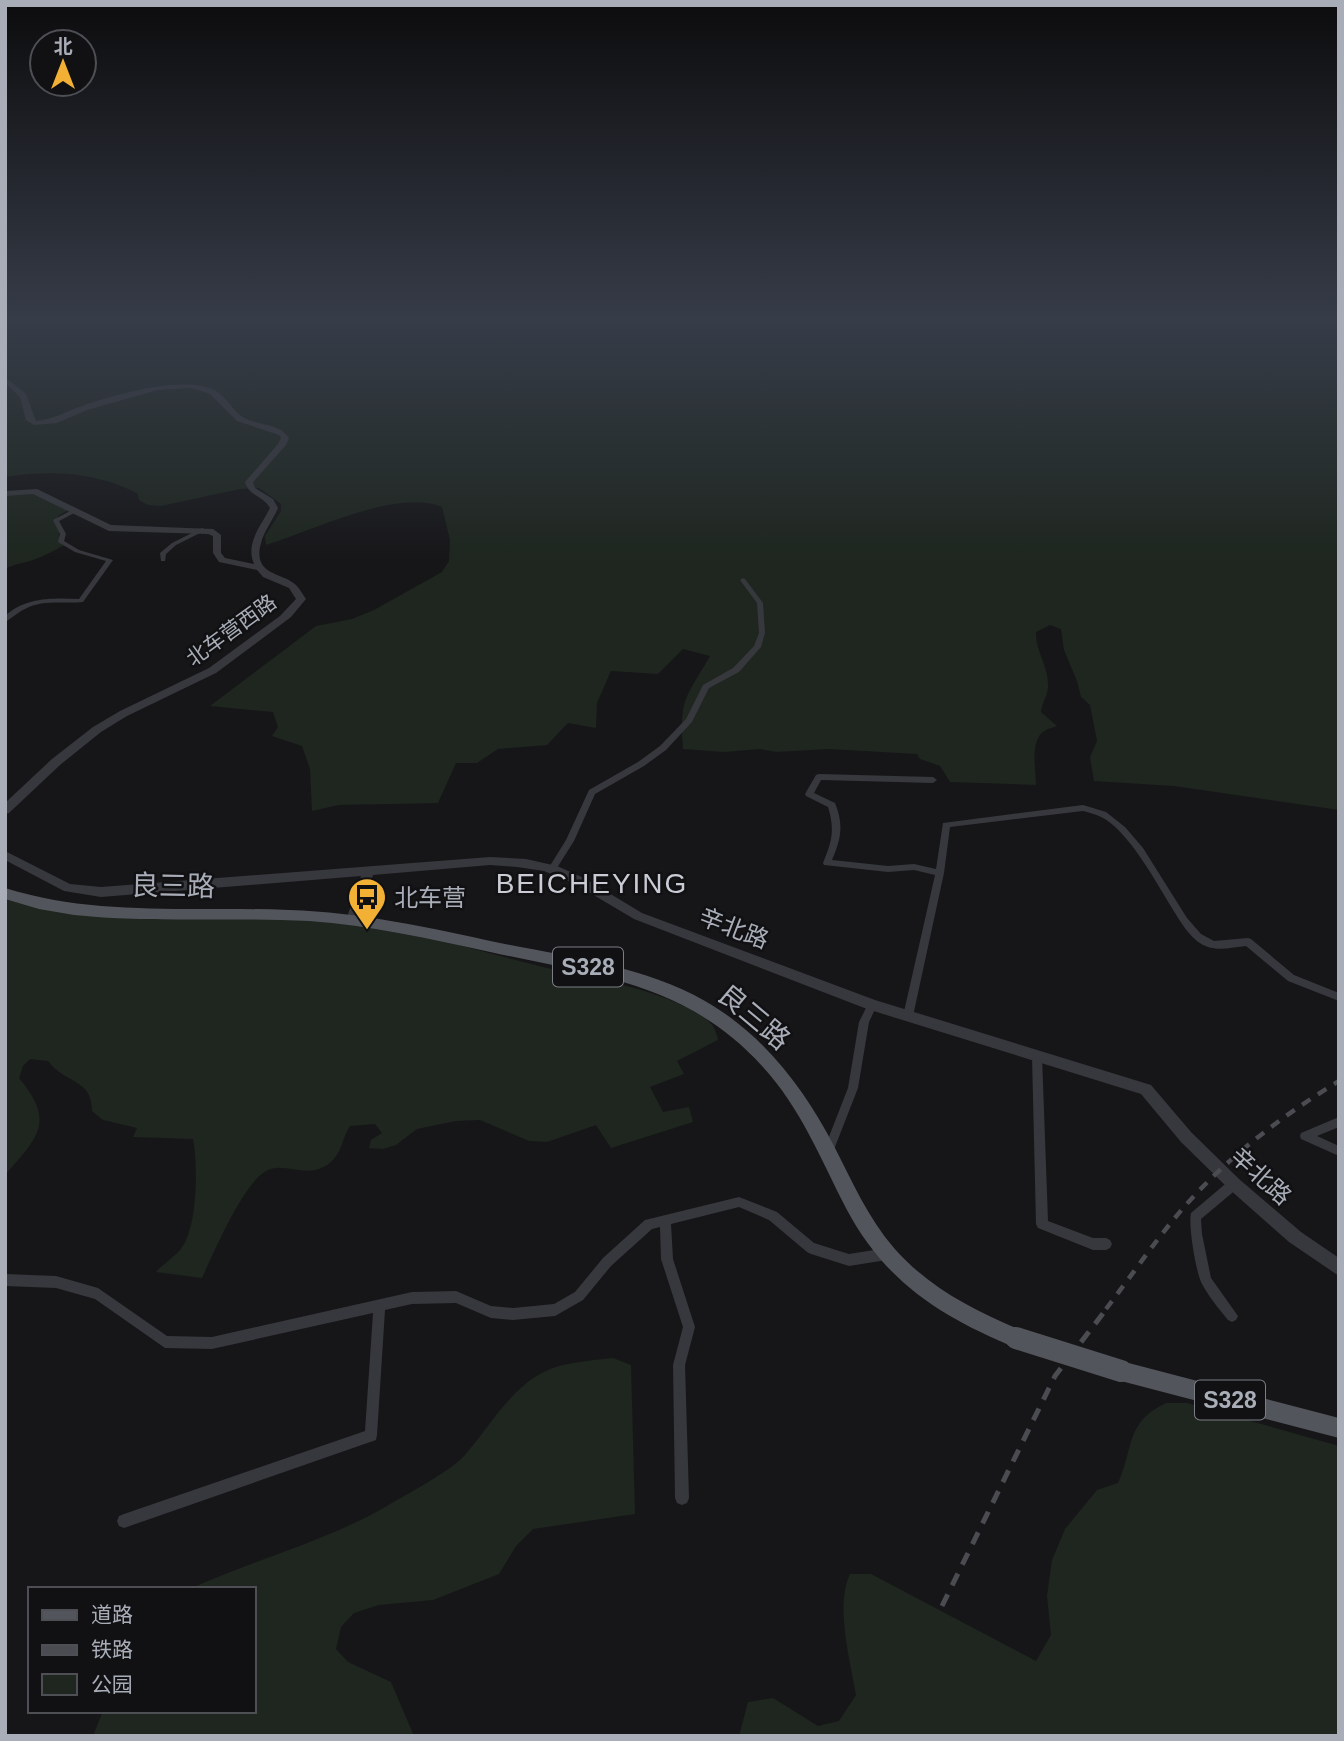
<svg xmlns="http://www.w3.org/2000/svg" width="1344" height="1741" font-family="Arial,'Noto Sans SC',sans-serif">
	<style>
		.green { fill: #1e261f }
		.lines { fill: none; stroke-linecap: round; stroke-linejoin: round }
		.minor { fill: #37383d; fill-rule: evenodd }
		.tertiary { fill: #37383d; fill-rule: evenodd }
		.primary { fill: #53555c; fill-rule: evenodd }
		.rail-far1 { stroke: #4a4c52; stroke-width: 4.5; stroke-dasharray: 10 9; stroke-linecap: butt }
		.rail { stroke: #4a4c52; stroke-width: 5; stroke-dasharray: 13 10; stroke-linecap: butt }
		.primary-bridge { stroke: #53555c; stroke-width: 22 }
		.labels { text-anchor: middle; dominant-baseline: central; stroke-width: 5; stroke-linejoin: round; paint-order: stroke }
		.far-street-label { font-size: 21px; fill: #a8adb8; stroke: #111113 }
		.shield { fill: #111113; stroke: #7b7e86; stroke-width: 2 }
		.shield-label { font-size: 23px; font-weight: bold; fill: #a8adb8 }
		.poi-label { font-size: 24px; fill: #a8adb8; stroke: #111113; text-anchor: start }
		.street-label { font-size: 24px; fill: #a8adb8; stroke: #111113 }
		.quarter-label { font-size: 28px; letter-spacing: 2px; fill: #c9ccd4; stroke: #111113 }
		.near-street-label { font-size: 28px; fill: #a8adb8; stroke: #111113 }
	</style>
	<rect width="100%" height="100%" fill="#161618"/>
	<g class="green">
		<path d="M5,317H1339V810L1174,786L1094,781L1090,757L1097,741L1090,705L1081,697L1077,681L1064,650L1061,629L1050,625L1036,632C1035,650 1048,665 1048,684C1049,694 1042,702 1041,712L1057,726C1053,728 1049,728 1046,730C1029,738 1036,770 1036,785L950,782L940,766L920,759L917,754L828,749L776,752L760,749L724,752L683,749C679,698 686,698 710,656L683,649L658,674L611,671L597,703L596,728L568,723L547,745L498,749L477,763H456L438,803L339,805L312,811L310,769L302,746L272,736L278,727L273,712L210,706L316,626L352,619L374,610L442,572L449,561L450,540L442,507C397,488 312,531 266,545L265,536L281,511V504L259,488L240,489L161,506L148,505L139,500L137,493C93,472 53,470 5,477Z"/>
		<path d="M29,492L70,509L58,516L59,539L66,544C55,550 45,556 33,560C22,564 16,563 5,569V494Z"/>
		<path d="M5,899C123,934 239,909 358,924C419,932 479,951 539,966C591,979 661,988 705,1018C713,1024 716,1030 718,1040L677,1061L684,1074L650,1087L663,1112L689,1107L693,1122L611,1148L596,1125L547,1142L529,1141L480,1120L456,1121L417,1129L396,1145L383,1149L369,1148L371,1140L382,1133L375,1124L350,1126C343,1136 342,1151 333,1160C310,1183 286,1160 266,1171C243,1184 214,1252 202,1278L156,1272C163,1264 173,1258 180,1250C198,1230 198,1164 193,1139L133,1137L137,1128L103,1120L92,1111C92,1078 65,1084 48,1061L30,1059L23,1066L19,1078C56,1122 38,1137 5,1175Z"/>
		<path d="M613,1358L631,1365L635,1514L533,1529L516,1546L499,1574L433,1600L379,1605L354,1613L341,1627L336,1649L348,1662L391,1682L414,1736H93L103,1711H254V1589H190C257,1558 329,1541 392,1503C411,1492 450,1471 464,1456C488,1429 507,1393 540,1374C561,1362 589,1361 613,1358Z"/>
		<path d="M1166,1403H1187L1339,1446V1736H739L748,1702L773,1698L818,1726L839,1721L856,1695C850,1660 835,1606 850,1574H871L1036,1661L1051,1635L1047,1596L1052,1560L1065,1529L1097,1490L1118,1483C1134,1448 1125,1422 1166,1403Z"/>
	</g>
	<g class="lines">
		<g class="minor">
			<path d="M74,509L76,510V512L59,521L66,534L64,541L79,550L113,560L83,602C64,604 43,599 25,609C18,612 12,618 5,622V616C26,597 52,598 79,599L106,561L75,552L58,542L60,534L53,520Z"/>
			<path d="M202,528L204,529V531L176,545L166,554L165,561H161L160,553L172,543Z"/>
			<path d="M743,578L745,579L763,603L765,633L761,647L739,672L709,688L692,722L666,750L644,766L595,794L574,841L555,871H549L548,869L566,840L589,790L638,762L660,746L686,719L703,685L733,668L754,646L759,633L757,603L740,580Z"/>
			<path d="M819,774L933,777L937,780L933,783L821,780L814,793L835,803C844,825 841,839 832,860L888,866L914,864L936,869L943,823L1083,805L1106,812L1125,827L1143,848L1187,918L1201,934L1214,941L1248,938L1251,939L1294,975L1339,993V1001L1288,981L1246,946C1235,947 1220,951 1208,947C1193,942 1183,926 1175,913C1158,886 1128,828 1099,816C1094,814 1088,812 1083,811L950,827L944,873L913,1016L911,1019L908,1020L905,1019L903,1016L935,875L914,870L888,872L824,865L823,863C832,841 835,830 828,807L806,796L805,794L816,775Z"/>
			<path d="M872,1001L875,1002L877,1005L869,1022L858,1088L833,1152L832,1155L828,1157L824,1155L823,1152L848,1088L859,1022L869,1002Z"/>
			<path d="M1037,1052L1041,1053L1042,1056L1048,1221L1093,1238H1106L1110,1240L1112,1244L1110,1248L1106,1250H1093L1038,1228L1036,1224L1032,1056L1033,1053Z"/>
			<path d="M1339,1117V1127L1317,1136L1339,1146V1156L1301,1139L1300,1136L1301,1133Z"/>
			<path d="M1234,1179L1238,1180L1240,1184L1238,1188L1201,1219L1202,1234L1211,1278L1238,1316L1236,1320L1232,1322L1228,1320C1219,1309 1209,1297 1202,1284C1196,1273 1188,1225 1191,1213L1230,1180Z"/>
			<path d="M739,1197L777,1212L814,1243L849,1254L887,1248L891,1250L893,1254L891,1258L887,1260L849,1266L811,1254L807,1252L769,1220L739,1207L671,1224L673,1259L695,1327L685,1365L689,1498L687,1503L682,1505L677,1503L675,1498L673,1365L683,1327L661,1259L660,1227L652,1229L611,1266L583,1300L555,1316L513,1320L491,1318L456,1303L412,1304L385,1310L377,1435L376,1440L124,1528L119,1526L117,1521L119,1516L124,1514L365,1431L373,1313L212,1349L165,1348L95,1299L56,1288L5,1286V1274L56,1276L98,1288L167,1336L212,1337L412,1292L456,1291L491,1306L513,1308L554,1304L575,1292L603,1258L645,1220Z"/>
		</g>
		<g class="tertiary">
			<path d="M21,317H28L5,332V327Z"/>
			<path d="M5,377L26,394L36,421C54,419 65,412 82,406C115,395 181,375 214,390C225,395 232,409 241,416C255,426 279,422 289,438L286,445L253,482L255,488L273,499L278,508C273,520 264,531 261,543C252,576 282,572 296,585C300,589 303,595 306,599L291,617L216,673L127,716L101,732L60,765L9,813L5,814V803L52,759L93,727L120,711L209,668L280,616L296,599L289,588L263,577L257,570L219,562L213,553V536L208,534L109,531L33,494L5,496V491L37,489L111,525L213,529L221,535V553L225,558L254,564C245,543 261,526 270,508C263,496 249,496 245,482L278,444L281,438L279,435L237,421L210,394L191,388L158,390L87,410L57,423L34,425L26,420L20,397L5,383Z"/>
			<path d="M5,851L70,884L101,887L490,857L526,859L557,866L584,878L642,913L875,1000L1151,1085L1191,1132L1239,1179L1301,1232L1339,1258V1276L1289,1242L1229,1189L1181,1142L1141,1094L867,1009L634,919L575,884L544,871L517,867L490,865L373,875L357,923H347L346,920L361,876L101,897L64,891L5,860Z"/>
		</g>
		<g class="primary">
			<path d="M5,888C97,917 194,906 289,910C361,912 430,928 500,943C569,957 643,966 705,1001C763,1034 804,1088 834,1146C852,1181 868,1218 894,1248C929,1288 975,1311 1023,1331L1026,1338L1023,1345L1016,1348C942,1317 886,1283 847,1210C821,1160 801,1108 762,1066C687,983 594,975 490,952C430,939 370,925 309,921C231,917 152,923 74,915L39,909L5,899Z"/>
			<path d="M1121,1361L1339,1418V1438L1121,1381L1114,1378L1111,1371L1114,1364Z"/>
		</g>
		<path class="rail-far1" d="M1106,1309C1132,1275 1157,1238 1185,1206C1229,1156 1282,1116 1339,1081"/>
		<path class="rail" d="M942,1606L1055,1376L1108,1307"/>
		<path class="primary-bridge" d="M1016,1338L1121,1371"/>
	</g>
	<linearGradient id="sky" x2="0" y2="1"><stop stop-color="#0c0c0d"/><stop offset="0.57" stop-color="#363c48"/><stop offset="1" stop-color="#363c48" stop-opacity="0"/></linearGradient>
	<rect width="1344" height="561" fill="url(#sky)"/>
	<defs>
		<symbol id="bus-pin" viewBox="-11 -11 22 30"><path d="M0 17L-7.5 6A9.5 9.5 0 1 1 7.5 6Z" fill="#f2b134" stroke="#111113"/><path d="M-5-6H5V4H4V6H2V4H-2V6H-4V4H-5ZM-3.5-4V0h7V-4ZM-3.5 1.2v1.5H-2V1.2ZM2 1.2v1.5H3.5V1.2Z" fill="#111"/></symbol>
	</defs>
	<g fill-rule="evenodd">
		<use href="#bus-pin" x="345" y="875" width="44" height="60"/>
	</g>
	<g class="labels">
		<g class="far-street-label">
			<text transform="translate(231 630) rotate(-36)">北车营西路</text>
		</g>
		<g class="shield">
			<rect x="553" y="947.5" width="70" height="39" rx="5"/>
			<rect x="1195" y="1380.5" width="70" height="39" rx="5"/>
		</g>
		<g class="shield-label">
			<text x="588" y="967">S328</text>
			<text x="1230" y="1400">S328</text>
		</g>
		<g class="poi-label">
			<text x="394" y="897">北车营</text>
		</g>
		<g class="street-label">
			<text transform="translate(734 928) rotate(21)">辛北路</text>
			<text transform="translate(1261 1176) rotate(42)">辛北路</text>
		</g>
		<g class="quarter-label">
			<text x="592" y="883">BEICHEYING</text>
		</g>
		<g class="near-street-label">
			<text transform="translate(173 886) rotate(1)">良三路</text>
			<text transform="translate(754 1017) rotate(40)">良三路</text>
		</g>
	</g>
	<rect width="1344" height="1741" fill="none" stroke="#a8adb8" stroke-width="14"/>
	<rect x="28" y="1587" width="228" height="126" fill="#111113" stroke="#4d4f55" stroke-width="2"/>
	<rect x="42" y="1610" width="35" height="10" fill="#53555c" stroke="#4d4f55" stroke-width="2"/>
	<text x="91" y="1622" font-size="21" fill="#a8adb8">道路</text>
	<rect x="42" y="1645" width="35" height="10" fill="#4a4c52" stroke="#4d4f55" stroke-width="2"/>
	<text x="91" y="1657" font-size="21" fill="#a8adb8">铁路</text>
	<rect x="42" y="1674" width="35" height="21" fill="#1e261f" stroke="#4d4f55" stroke-width="2"/>
	<text x="91" y="1692" font-size="21" fill="#a8adb8">公园</text>
	<g transform="translate(63 63)"><circle r="33" fill="#111113" stroke="#4d4f55" stroke-width="2"/>
	<path d="M0-5L12 26L0 18L-12 26Z" fill="#f2b134"/>
	<text y="-10" font-size="19" font-weight="bold" text-anchor="middle" fill="#a8adb8">北</text>
	</g>
</svg>
